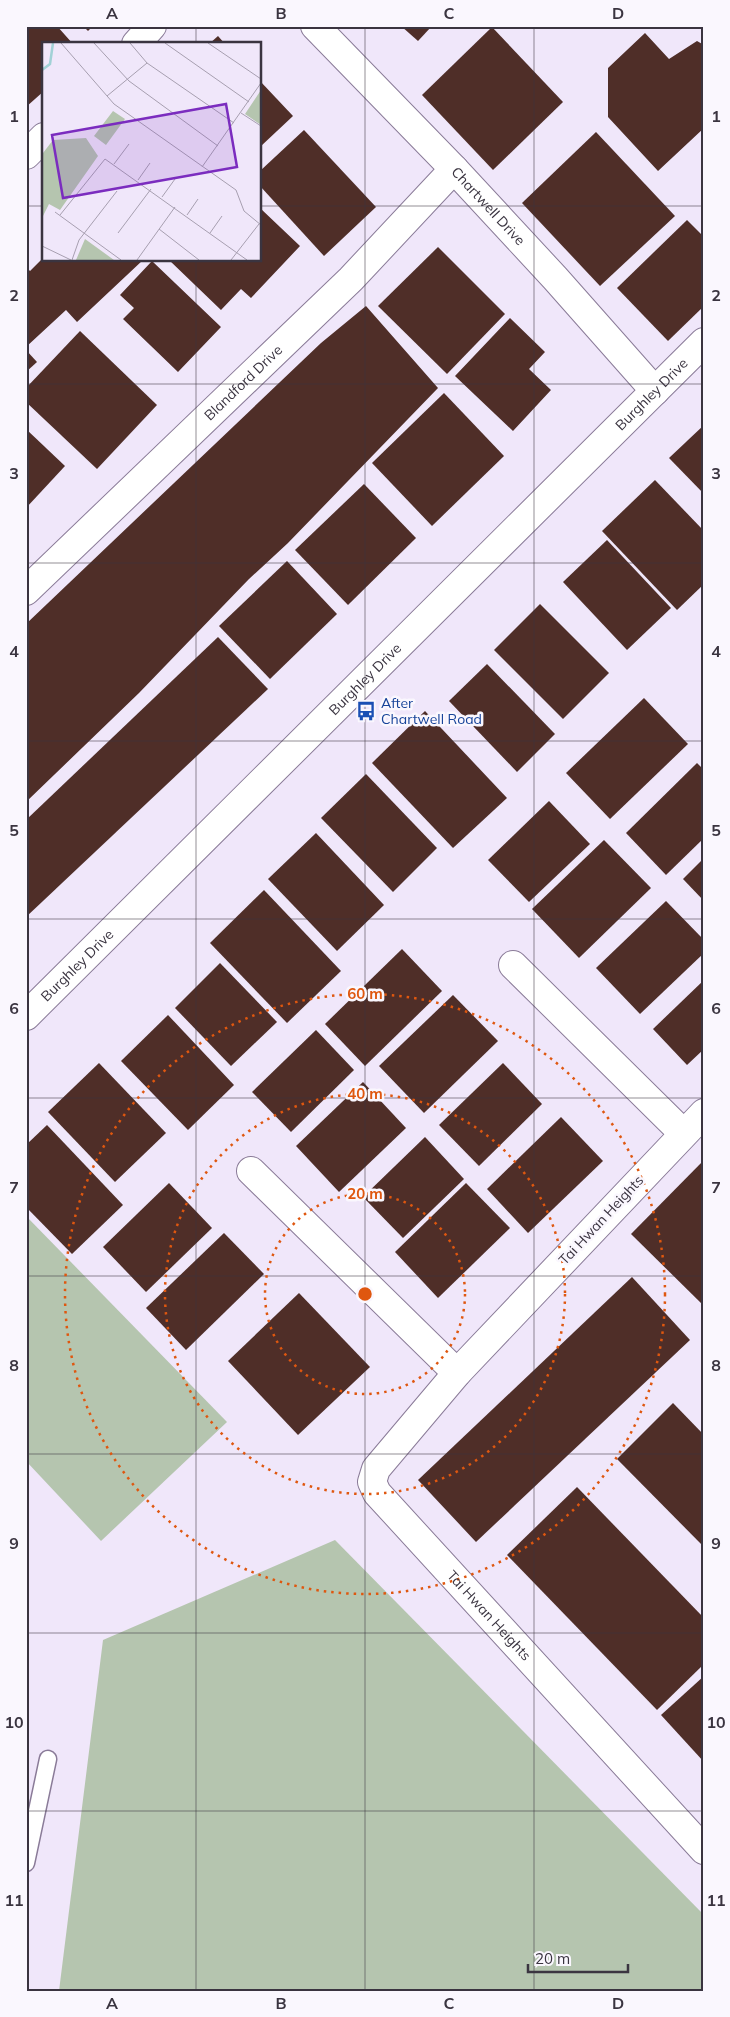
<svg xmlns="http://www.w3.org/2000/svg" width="730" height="2017" font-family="Mulish,sans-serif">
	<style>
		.green { fill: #b5c5af }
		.building { fill: #4f2e28 }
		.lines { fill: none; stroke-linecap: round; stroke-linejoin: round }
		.lane-casing { stroke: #8a7b98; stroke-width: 19 }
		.street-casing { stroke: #8a7b98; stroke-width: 30 }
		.lane { stroke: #fff; stroke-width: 16 }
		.street { stroke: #fff; stroke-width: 28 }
		.grid { fill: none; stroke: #3a3440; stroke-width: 1; stroke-opacity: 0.55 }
		.ring { fill: none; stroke: #df570f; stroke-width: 2.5; stroke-dasharray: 2.5 5 }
		.labels { text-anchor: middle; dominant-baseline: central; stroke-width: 5; stroke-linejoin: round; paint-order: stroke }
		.street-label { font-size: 14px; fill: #3a3440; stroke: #faf7fe }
		.transit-label { font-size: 14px; fill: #164399; stroke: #faf7fe; text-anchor: start }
		.inset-river { fill: none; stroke: #a1d1d6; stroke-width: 2.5 }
		.inset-road { fill: none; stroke: #a79fb0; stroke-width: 1 }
		.view { fill: #7b2cbf; fill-opacity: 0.15; stroke: #7b2cbf; stroke-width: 2.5 }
		.inset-edge { fill: none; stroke: #3a3440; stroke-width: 2.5 }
		.centre { fill: #df570f; stroke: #faf7fe; stroke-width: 2.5 }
		.ring-label { font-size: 15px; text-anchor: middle; font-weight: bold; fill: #df570f; stroke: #faf7fe; stroke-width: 5; stroke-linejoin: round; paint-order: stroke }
		.neatline { fill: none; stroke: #3a3440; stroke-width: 2 }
		.grid-label { font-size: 16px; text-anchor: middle; font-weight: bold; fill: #3a3440 }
	</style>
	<rect width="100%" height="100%" fill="#f0e7fa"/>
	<g class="green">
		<path d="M26,1216L227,1422L101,1541L26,1461Z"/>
		<path d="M335,1540L704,1915V1991H59L103,1640Z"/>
	</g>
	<g class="building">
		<path d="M26,26H57L73,44H44V91L26,107Z"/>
		<path d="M83,26H93L88,31Z"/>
		<path d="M401,26H432L418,41Z"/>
		<path d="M492,27L563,102L493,170L422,95Z"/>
		<path d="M645,33L669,59L697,41L704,45V128L658,171L608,117V68Z"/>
		<path d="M218,36L225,44H209Z"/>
		<path d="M260,81L293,116L260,147Z"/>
		<path d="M304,130L376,207L324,256L260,186V171Z"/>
		<path d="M596,132L675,216L600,286L522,203Z"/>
		<path d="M260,208L300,246L251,298L241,289L221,310L169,260H260Z"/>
		<path d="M687,220L704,237V306L668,341L617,288Z"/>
		<path d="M438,247L505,314L447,374L378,306Z"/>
		<path d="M44,257V260H143L77,322L66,310L26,347V267L30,271Z"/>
		<path d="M152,261L221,327L178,372L123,319L134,308L120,295Z"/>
		<path d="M366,306L438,388L288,543L249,579L139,693L26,802V624L321,343Z"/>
		<path d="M510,318L545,352L529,369L551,390L513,431L455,376Z"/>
		<path d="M80,331L157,405L97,469L26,402V388Z"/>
		<path d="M26,350L37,362L26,372Z"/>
		<path d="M444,393L504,456L432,526L372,463Z"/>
		<path d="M704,425V494L669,458Z"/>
		<path d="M26,429L65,466L26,508Z"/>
		<path d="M655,480L704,531V584L677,610L602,531Z"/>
		<path d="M364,484L416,538L348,605L295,550Z"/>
		<path d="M607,540L671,608L627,650L563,582Z"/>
		<path d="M287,561L337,614L270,679L219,626Z"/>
		<path d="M540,604L609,673L563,719L494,650Z"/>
		<path d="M218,637L268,689L26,917V820Z"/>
		<path d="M487,664L555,734L517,772L449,701Z"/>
		<path d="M644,698L688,744L610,819L566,773Z"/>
		<path d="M425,711L507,798L453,848L372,763Z"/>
		<path d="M697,763L704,770V838L666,875L626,833Z"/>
		<path d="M366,774L437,848L393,892L321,818Z"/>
		<path d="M549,801L590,844L529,902L488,860Z"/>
		<path d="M316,833L384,905L337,951L268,879Z"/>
		<path d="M604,840L651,888L579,958L532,909Z"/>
		<path d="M704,858V901L683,879Z"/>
		<path d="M264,890L341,971L287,1023L210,943Z"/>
		<path d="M666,901L704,940V953L640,1014L596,968Z"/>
		<path d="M402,949L442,991L365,1066L325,1024Z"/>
		<path d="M220,963L277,1022L231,1066L175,1008Z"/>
		<path d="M704,980V1049L687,1065L653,1029Z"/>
		<path d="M453,995L498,1041L424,1113L379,1066Z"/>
		<path d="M168,1015L234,1085L188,1130L121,1061Z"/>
		<path d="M316,1030L354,1070L291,1132L252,1092Z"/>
		<path d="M99,1063L166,1133L115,1182L48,1112Z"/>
		<path d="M503,1063L542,1104L479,1166L439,1125Z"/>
		<path d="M363,1082L406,1128L339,1192L296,1146Z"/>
		<path d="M561,1117L603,1161L528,1233L487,1189Z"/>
		<path d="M47,1125L123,1205L72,1254L26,1207V1145Z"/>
		<path d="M425,1137L464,1179L403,1238L363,1197Z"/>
		<path d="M704,1160V1306L631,1234Z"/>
		<path d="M169,1183L212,1228L146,1292L103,1247Z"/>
		<path d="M466,1183L510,1228L438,1298L395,1252Z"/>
		<path d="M224,1233L264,1274L186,1350L146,1308Z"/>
		<path d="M632,1277L690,1340L476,1542L418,1480Z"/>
		<path d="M299,1293L370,1367L298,1435L228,1361Z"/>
		<path d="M673,1403L704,1435V1547L617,1459Z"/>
		<path d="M577,1487L704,1618V1664L657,1710L507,1555Z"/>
		<path d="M704,1676V1762L661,1715Z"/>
	</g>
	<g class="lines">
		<defs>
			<path id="lane" d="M26,1863L48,1759"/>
			<g id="street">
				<path id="s1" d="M315,26L454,169L555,278L655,391"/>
				<path d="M136,44L152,26"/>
				<path d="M26,155L44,137"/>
				<path id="s2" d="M26,591L351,279L454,169"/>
				<path d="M513,965L683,1133"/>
				<path id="s3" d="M26,1016L704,342"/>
				<path id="s4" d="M704,1113L457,1373L376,1469L372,1482L377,1493L704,1850"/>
				<path d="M251,1171L457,1373"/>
			</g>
		</defs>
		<use href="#lane" class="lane-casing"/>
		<use href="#street" class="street-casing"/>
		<use href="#lane" class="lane"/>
		<use href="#street" class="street"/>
	</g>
	<path class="grid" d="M196,26V44M365,26V1991M534,26V1991M26,206H44M260,206H704M196,260V1991M26,384H704M26,563H704M26,741H704M26,919H704M26,1098H704M26,1276H704M26,1454H704M26,1633H704M26,1811H704"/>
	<g class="ring">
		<circle cx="365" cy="1294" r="100"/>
		<circle cx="365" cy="1294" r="200"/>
		<circle cx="365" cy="1294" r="300"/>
	</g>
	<defs>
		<symbol id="bus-bare" viewBox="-9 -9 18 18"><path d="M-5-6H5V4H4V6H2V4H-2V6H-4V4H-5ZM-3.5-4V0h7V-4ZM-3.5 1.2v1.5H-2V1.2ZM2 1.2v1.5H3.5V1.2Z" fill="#1a4fb4" stroke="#faf7fe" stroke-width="2.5" paint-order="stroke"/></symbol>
	</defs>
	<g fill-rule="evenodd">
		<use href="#bus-bare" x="352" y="697" width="28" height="28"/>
	</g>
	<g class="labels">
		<g class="street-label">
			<text stroke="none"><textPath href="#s1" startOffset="250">Chartwell Drive</textPath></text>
			<text stroke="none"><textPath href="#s2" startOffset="301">Blandford Drive</textPath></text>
			<text stroke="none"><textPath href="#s3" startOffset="882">Burghley Drive</textPath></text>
			<text stroke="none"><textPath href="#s3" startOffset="478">Burghley Drive</textPath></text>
			<text stroke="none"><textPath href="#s3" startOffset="72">Burghley Drive</textPath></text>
			<text transform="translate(601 1220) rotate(-47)">Tai Hwan Heights</text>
			<text stroke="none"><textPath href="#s4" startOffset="676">Tai Hwan Heights</textPath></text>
		</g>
		<g class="transit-label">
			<text x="381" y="703">After<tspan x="381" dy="16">Chartwell Road</tspan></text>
		</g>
	</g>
	<g transform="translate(42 42)">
		<rect width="219" height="219" fill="#f0e7fa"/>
		<path d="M219,48V83L203,72ZM71,69L83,77L64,103L52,94ZM44,96L56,114L18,168L7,162L0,176L1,111L11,98ZM43,197L72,218H34Z" fill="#b5c5af"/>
		<path class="inset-river" d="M0,28L8,22L11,1"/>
		<path class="inset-road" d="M19,1L72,62L194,148L202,169L219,183M52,1L87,39L176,104M88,1L105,21L192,81M123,1L207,60M166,1L219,37M65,54L105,21M199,71L219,84M72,122L87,102M160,125L219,41M96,138L108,121M120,155L133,137M13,170L79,218M18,173L63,117L205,218M145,173L156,157M117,187L157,218M76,191L109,147M168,191L180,174M0,204L29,218M30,218L37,198L75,149M95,218L133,165M189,218L217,182"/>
		<path class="view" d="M184,62L195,125L21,156L10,93Z"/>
		<rect width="219" height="219" class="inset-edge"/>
	</g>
	<circle cx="365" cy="1294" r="8" class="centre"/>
	<g class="ring-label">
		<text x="365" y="999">60 m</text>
		<text x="365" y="1099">40 m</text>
		<text x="365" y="1199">20 m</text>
	</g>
	<rect width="730" height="2017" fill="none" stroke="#faf7fe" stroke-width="55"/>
	<path d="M528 1964v8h100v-8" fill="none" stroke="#3a3440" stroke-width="2.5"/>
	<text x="535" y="1964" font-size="15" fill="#3a3440" stroke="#faf7fe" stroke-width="4" paint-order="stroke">20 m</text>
	<rect x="28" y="28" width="674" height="1962" class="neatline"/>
	<g class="grid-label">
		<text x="112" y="19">A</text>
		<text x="281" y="19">B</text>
		<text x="449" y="19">C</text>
		<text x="618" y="19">D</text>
		<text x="14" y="122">1</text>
		<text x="716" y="122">1</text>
		<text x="14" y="301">2</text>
		<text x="716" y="301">2</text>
		<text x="14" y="479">3</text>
		<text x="716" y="479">3</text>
		<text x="14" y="657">4</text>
		<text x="716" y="657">4</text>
		<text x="14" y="836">5</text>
		<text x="716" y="836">5</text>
		<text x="14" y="1014">6</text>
		<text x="716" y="1014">6</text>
		<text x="14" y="1193">7</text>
		<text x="716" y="1193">7</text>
		<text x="14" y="1371">8</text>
		<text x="716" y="1371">8</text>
		<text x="14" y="1549">9</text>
		<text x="716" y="1549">9</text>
		<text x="14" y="1728">10</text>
		<text x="716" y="1728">10</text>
		<text x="14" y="1906">11</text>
		<text x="716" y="1906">11</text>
		<text x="112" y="2009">A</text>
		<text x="281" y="2009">B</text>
		<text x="449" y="2009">C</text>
		<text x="618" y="2009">D</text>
	</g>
</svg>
